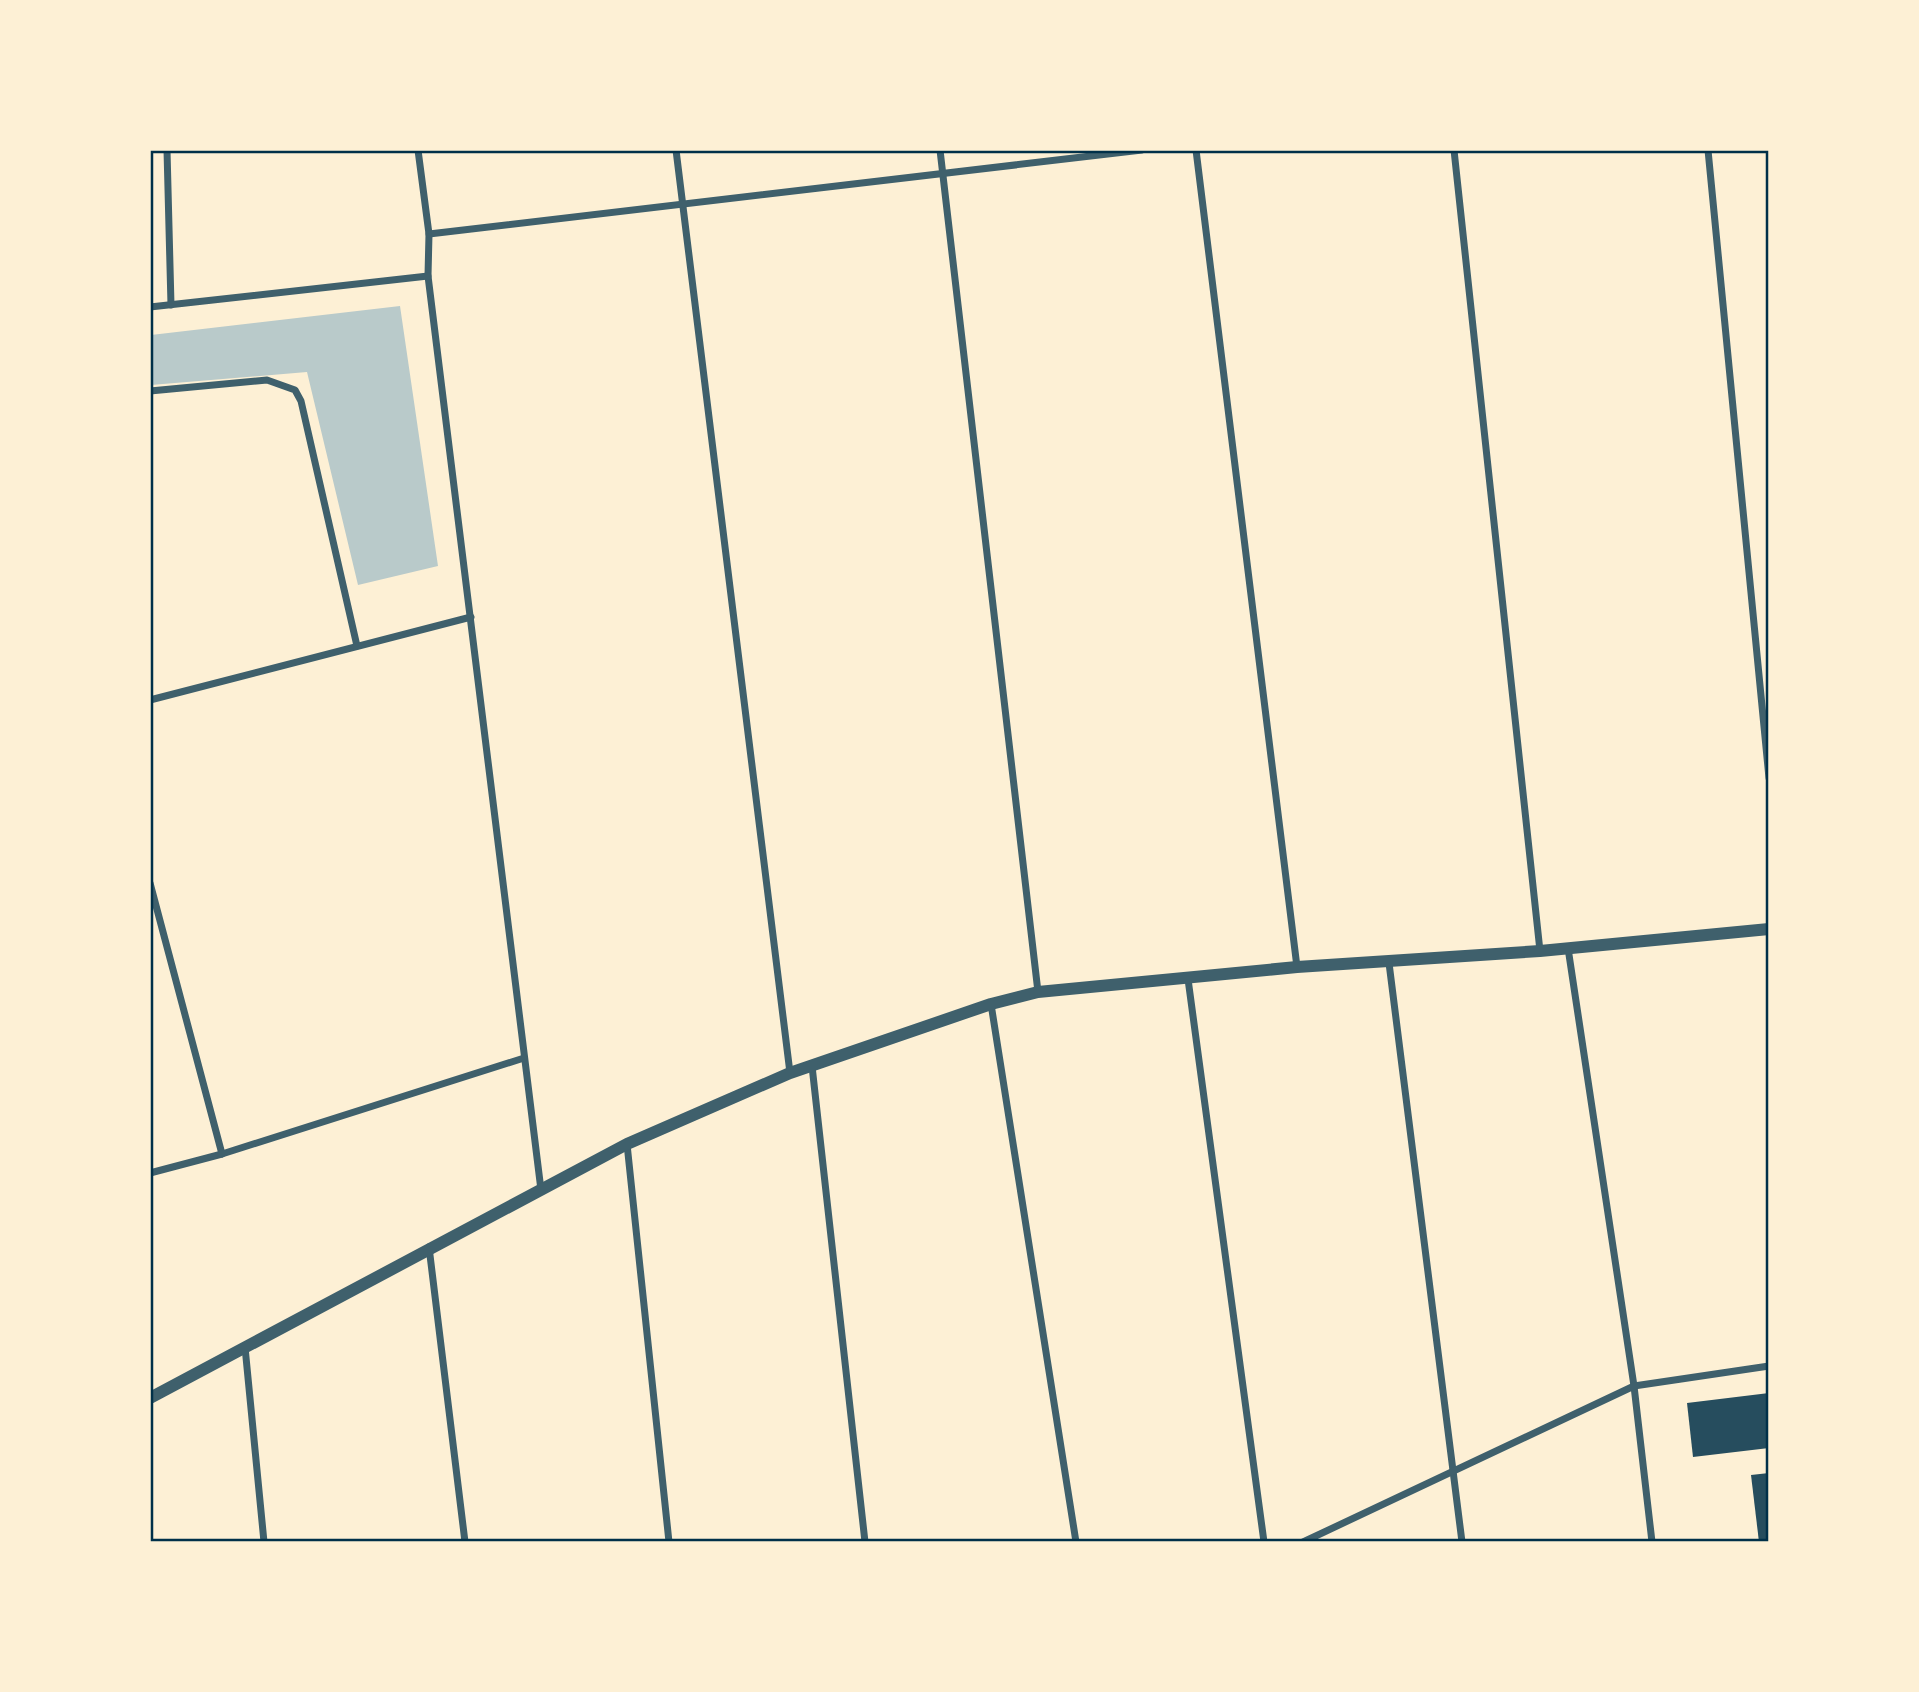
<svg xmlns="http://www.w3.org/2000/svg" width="1919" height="1692" font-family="'Space Grotesk',sans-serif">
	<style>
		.green { fill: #b9caca }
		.building { fill: #264d5e }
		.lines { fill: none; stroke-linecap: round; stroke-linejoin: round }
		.minor { stroke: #3f606c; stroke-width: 7 }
		.tertiary { stroke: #3f606c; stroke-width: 12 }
		.neatline { fill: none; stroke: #003049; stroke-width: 2.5 }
	</style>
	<rect width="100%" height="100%" fill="#fdf0d5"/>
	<path class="green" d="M400,306L438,566L358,585L307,372L151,385V335Z"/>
	<g class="building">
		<path d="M1769,1393V1448L1693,1457L1687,1403Z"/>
		<path d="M1769,1473V1542H1759L1751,1475Z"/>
	</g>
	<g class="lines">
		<g class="minor">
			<path d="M167,150L171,305"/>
			<path d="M418,150L429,234L428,276L541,1190"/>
			<path d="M676,150L790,1073"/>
			<path d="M940,150L1038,992"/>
			<path d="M1196,150L1297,967"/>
			<path d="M1454,150L1540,951"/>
			<path d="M1708,150L1769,778"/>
			<path d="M429,234L1142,150"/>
			<path d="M150,307L428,276"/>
			<path d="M150,391L267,380L295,390L301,401L357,646"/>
			<path d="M150,700L471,617"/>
			<path d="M150,883L222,1154"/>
			<path d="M1568,948L1634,1386L1652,1542"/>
			<path d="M1389,963L1462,1542"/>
			<path d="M1188,979L1264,1542"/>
			<path d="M991,1004L1076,1542"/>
			<path d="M812,1066L865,1542"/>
			<path d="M627,1144L669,1542"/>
			<path d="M150,1173L222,1154L524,1058"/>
			<path d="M429,1247L465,1542"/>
			<path d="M245,1347L264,1542"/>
			<path d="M1303,1542L1634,1386L1769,1366"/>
		</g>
		<path class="tertiary" d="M150,1398L627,1144L790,1073L991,1004L1038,992L1297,967L1540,951L1769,929"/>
	</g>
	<rect width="1919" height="1692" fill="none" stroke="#fdf0d5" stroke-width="304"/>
	<rect x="152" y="152" width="1615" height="1388" class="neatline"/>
</svg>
